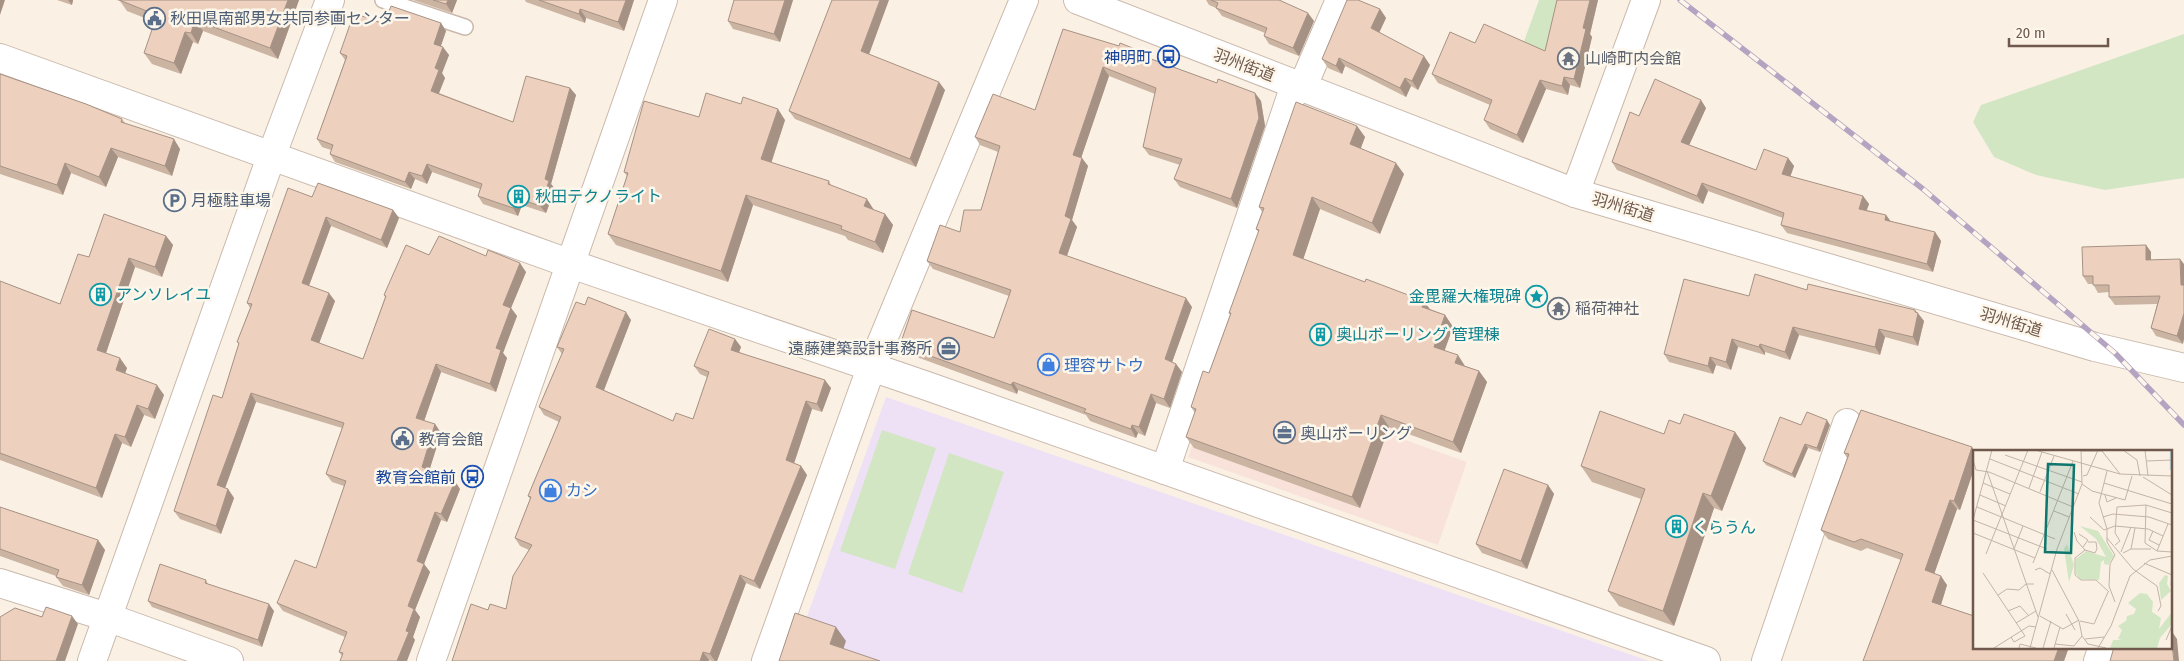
<svg xmlns="http://www.w3.org/2000/svg" width="2184" height="661" font-family="'Fira Sans Condensed','Noto Sans JP',sans-serif">
	<style>
		.commercial { fill: #f9e2d9 }
		.education { fill: #eee1f6 }
		.green { fill: #d2e6c4 }
		.lines { fill: none; stroke-linecap: round; stroke-linejoin: round }
		.service-casing { stroke: #cab9ac; stroke-width: 18 }
		.minor-casing { stroke: #cab9ac; stroke-width: 30 }
		.service { stroke: #fff; stroke-width: 15 }
		.minor { stroke: #fff; stroke-width: 28 }
		.rail-casing { stroke: #b4a4c2; stroke-width: 5.5 }
		.rail { stroke: #fdf6ea; stroke-width: 4; stroke-dasharray: 11; stroke-linecap: butt }
		.wall { fill: #ccb4a3 }
		.shaded-wall { fill: #a69285 }
		.building { fill: #edd1be; stroke: #a69285 }
		.labels { text-anchor: middle; dominant-baseline: central; stroke-width: 5; stroke-linejoin: round; paint-order: stroke }
		.service-label { font-size: 16px; fill: #4e5e75; stroke: #fdf6ea; text-anchor: start }
		.transit-label { font-size: 16px; fill: #164399; stroke: #fdf6ea; text-anchor: end }
		.worship-label { font-size: 16px; fill: #5b616d; stroke: #fdf6ea; text-anchor: start }
		.street-label { font-size: 16px; fill: #70594c; stroke: #fdf6ea }
		.culture-label { font-size: 16px; fill: #0d838f; stroke: #fdf6ea; text-anchor: start }
		.shop-label { font-size: 16px; fill: #366cbe; stroke: #fdf6ea; text-anchor: start }
		.inset-river { fill: none; stroke: #bbdce1; stroke-width: 2.5 }
		.inset-road { fill: none; stroke: #c3b4a7; stroke-width: 1 }
		.view { fill: #0f766e; fill-opacity: 0.15; stroke: #0f766e; stroke-width: 2.5 }
		.inset-edge { fill: none; stroke: #70594c; stroke-width: 2.5 }
	</style>
	<rect width="100%" height="100%" fill="#faf1e4"/>
	<path class="commercial" d="M1249,284L1411,396L1397,437L1467,462L1438,545L1188,457Z"/>
	<path class="education" d="M886,397L1649,661H791Z"/>
	<g class="green">
		<path d="M1539,0H1563L1543,79L1511,77Z"/>
		<path d="M2184,34V178L2105,190L2036,175L1994,157L1973,122L1981,105Z"/>
		<path d="M882,430L936,448L895,569L840,551Z"/>
		<path d="M949,453L1004,472L962,593L908,574Z"/>
	</g>
	<g class="lines">
		<defs>
			<path id="service" d="M383,0L465,27"/>
			<g id="minor">
				<path d="M1078,0L1575,193L2095,347L2184,368"/>
				<path d="M0,58L571,264L927,386L1706,661"/>
				<path d="M1302,88L1340,0"/>
				<path d="M1575,193L1646,0"/>
				<path d="M1165,470L1295,85"/>
				<path d="M0,583L107,617L229,661"/>
				<path d="M92,661L271,157L330,0"/>
				<path d="M431,661L663,0"/>
				<path d="M766,661L871,368L1024,0"/>
				<path d="M1766,661L1847,423"/>
				<path d="M2098,661L2103,647"/>
			</g>
		</defs>
		<use href="#service" class="service-casing"/>
		<use href="#minor" class="minor-casing"/>
		<use href="#service" class="service"/>
		<use href="#minor" class="minor"/>
		<defs>
			<path id="rail" d="M1680,0L1923,189L2115,353L2184,425"/>
		</defs>
		<use href="#rail" class="rail-casing"/>
		<use href="#rail" class="rail"/>
	</g>
	<g class="wall">
		<path d="M57,0H73L72,5Z"/>
		<path d="M116,0H299L278,59L203,31L198,44L193,42L181,74L152,64L144,53L155,22L127,11L120,1Z"/>
		<path d="M413,0H457L452,13Z"/>
		<path d="M525,0H634L624,31L586,18L585,23L526,2Z"/>
		<path d="M793,0L780,42L733,29L728,21Z"/>
		<path d="M1206,0H1280L1314,21L1299,56L1269,44L1264,36L1265,33L1222,16L1216,8L1209,5Z"/>
		<path d="M1557,0H1598L1590,34L1592,37L1580,88L1570,85L1568,95L1546,89L1523,143L1490,129L1484,120L1490,105L1438,83L1432,74L1475,43L1545,51Z"/>
		<path d="M1380,9L1386,18L1379,33L1430,65L1418,90L1411,86L1406,97L1345,66L1342,74L1328,68L1322,59Z"/>
		<path d="M441,23L446,31L441,46L449,55L442,73L445,78L439,93L513,122L570,88L576,95L551,184L555,189L546,213L522,205L518,216L483,204L478,196L480,189L432,172L427,184L415,179L411,189L335,162L330,154L331,150L322,147L317,139L345,60L340,53L384,24Z"/>
		<path d="M1063,29L1217,83L1255,93L1261,101L1265,126L1237,208L1180,187L1174,179L1180,165L1149,155L1143,147L1155,94L1109,76L1081,158L1088,166L1072,220L1077,227L1067,256L1192,307L1172,362L1176,364L1182,372L1170,408L1156,403L1145,436L1138,433L1136,438L1090,421L1086,415L1018,390L1017,394L906,353L900,345L994,338L1009,296L933,269L927,261L960,232L981,210L998,152L980,145L975,137L1035,110Z"/>
		<path d="M0,74L122,119L125,123L180,149L172,176L118,157L106,187L71,173L63,195L0,174Z"/>
		<path d="M945,90L916,167L795,119L789,111Z"/>
		<path d="M1706,108L1689,145L1756,170L1788,158L1794,166L1790,177L1863,196L1869,204L1867,210L1886,215L1890,221L1935,232L1941,241L1933,272L1787,233L1781,225L1783,218L1708,191L1703,204L1617,170L1612,162L1639,116Z"/>
		<path d="M699,117L785,120L771,163L829,181L831,185L874,210L885,214L893,225L883,253L848,240L845,236L753,205L728,282L616,245L608,234L627,176L624,172Z"/>
		<path d="M1357,126L1365,137L1361,148L1404,174L1380,234L1320,209L1303,259L1445,315L1453,327L1444,351L1465,366L1479,371L1487,382L1461,453L1389,427L1360,508L1194,448L1186,437L1195,413L1191,407L1209,373L1230,315L1229,313L1259,233L1256,229L1262,212L1259,207Z"/>
		<path d="M312,197L393,210L399,218L387,248L331,226L309,286L335,301L319,343L363,359L385,297L384,295L429,255L526,272L511,308L517,316L503,353L507,358L496,392L441,372L424,421L435,424L441,433L429,470L460,489L447,522L441,520L424,564L430,572L415,610L420,617L413,637L415,640L342,656L339,652L345,637L283,611L277,603L316,568L344,486L332,482L326,474L342,428L256,402L225,488L228,489L234,498L221,534L180,519L174,511L222,398L239,344L237,342L250,308L247,303Z"/>
		<path d="M166,236L173,245L162,277L135,267L106,353L127,368L125,373L164,395L155,419L144,415L131,447L122,443L102,498L0,460V281L60,304L89,257Z"/>
		<path d="M2146,245L2151,252V260L2183,344L2156,336L2151,328L2157,304L2115,305L2109,297V292L2098,293L2093,284H2088L2083,276Z"/>
		<path d="M1807,290L1918,313L1924,321L1918,346L1885,337L1880,355L1799,335L1790,360L1765,352V355L1738,347L1731,370L1716,365L1713,374L1669,362L1664,354L1749,296Z"/>
		<path d="M585,305L631,320L604,390L673,421L693,419L707,377L700,374L694,366L735,339L741,347L739,352L831,388L822,412L812,409L794,464L801,466L807,475L760,589L746,583L717,661H712L488,610L506,609L529,550L520,546L515,538L530,499L528,496L559,422L544,415L539,407L562,354L557,347Z"/>
		<path d="M1680,424L1735,432L1746,448L1722,511L1714,508L1674,626L1619,606L1608,591L1641,499L1592,482L1581,466L1664,434Z"/>
		<path d="M1801,425H1830L1820,452L1808,448L1795,478L1766,465L1763,461Z"/>
		<path d="M1972,447L1974,451V469L1960,510L1957,509L1934,574L1947,585L1941,605L2069,647L2064,661H1863L1901,560L1867,548L1861,551L1828,539L1821,530L1847,458L1844,453Z"/>
		<path d="M1548,485L1554,494L1527,569L1482,553L1476,544Z"/>
		<path d="M0,507L98,540L105,550L89,595L63,586L56,577V576L0,556Z"/>
		<path d="M206,580L208,584L274,611L262,647L152,607L148,601Z"/>
	</g>
	<g class="shaded-wall">
		<path d="M0,0H5L0,15Z"/>
		<path d="M68,0H73L72,5Z"/>
		<path d="M288,0H299L278,59L270,48Z"/>
		<path d="M448,0H457L452,13L446,4Z"/>
		<path d="M626,0H634L624,31L618,22Z"/>
		<path d="M785,0H793L780,42L774,34Z"/>
		<path d="M880,0H889L867,60L861,51Z"/>
		<path d="M1590,0H1598L1590,34L1592,37L1580,88L1574,79L1583,28Z"/>
		<path d="M580,9L586,18L585,23L579,14Z"/>
		<path d="M1380,9L1386,18L1377,37L1371,28Z"/>
		<path d="M1308,13L1314,21L1299,56L1293,48Z"/>
		<path d="M195,20L203,31L198,44L191,33Z"/>
		<path d="M441,23L446,31L439,51L434,44Z"/>
		<path d="M185,32L193,42L181,74L174,63Z"/>
		<path d="M443,47L449,55L442,73L445,78L437,98L431,91L435,68Z"/>
		<path d="M1145,53L1150,61L1143,56Z"/>
		<path d="M1424,56L1430,65L1418,90L1412,81Z"/>
		<path d="M1339,58L1345,66L1342,74L1336,66Z"/>
		<path d="M1103,67L1109,76L1079,164L1073,155Z"/>
		<path d="M1564,77L1570,85L1568,95L1562,86Z"/>
		<path d="M1405,78L1411,86L1406,97L1400,88Z"/>
		<path d="M1540,80L1546,89L1523,143L1517,135Z"/>
		<path d="M939,82L945,90L916,167L910,159Z"/>
		<path d="M570,88L576,95L551,184L555,189L546,213L540,206L545,179Z"/>
		<path d="M1255,93L1261,101L1265,126L1237,208L1231,199Z"/>
		<path d="M1701,100L1706,108L1687,150L1681,142Z"/>
		<path d="M778,109L785,120L769,170L761,159Z"/>
		<path d="M1357,126L1365,137L1358,155L1350,144Z"/>
		<path d="M174,139L180,149L172,176L165,166Z"/>
		<path d="M111,148L118,157L106,187L99,177Z"/>
		<path d="M1082,158L1088,166L1072,220L1077,227L1065,261L1059,253L1065,216Z"/>
		<path d="M1788,158L1794,166L1788,183L1782,174Z"/>
		<path d="M65,163L71,173L63,195L57,185Z"/>
		<path d="M1396,163L1404,174L1380,234L1372,223Z"/>
		<path d="M427,164L432,172L427,184L422,176Z"/>
		<path d="M409,172L415,179L411,189L405,182Z"/>
		<path d="M1702,183L1708,191L1703,204L1697,196Z"/>
		<path d="M746,195L753,205L728,282L721,271Z"/>
		<path d="M1863,196L1869,204L1864,217L1859,209Z"/>
		<path d="M1312,197L1320,209L1301,266L1293,255Z"/>
		<path d="M517,198L522,205L518,216L513,208Z"/>
		<path d="M867,199L874,210L864,206Z"/>
		<path d="M393,210L399,218L387,248L381,240Z"/>
		<path d="M885,214L893,225L883,253L875,242Z"/>
		<path d="M1886,215L1892,223L1885,220Z"/>
		<path d="M326,217L331,226L307,291L302,283Z"/>
		<path d="M1935,232L1941,241L1933,272L1927,264Z"/>
		<path d="M166,236L173,245L162,277L155,267Z"/>
		<path d="M2146,245L2151,252V268L2146,260Z"/>
		<path d="M129,258L135,267L104,359L97,350Z"/>
		<path d="M2180,259L2184,264V289L2181,285Z"/>
		<path d="M520,263L526,272L511,308L517,316L503,353L507,358L496,392L490,384L503,305Z"/>
		<path d="M329,293L335,301L317,349L311,340Z"/>
		<path d="M1186,298L1192,307L1170,368L1165,359Z"/>
		<path d="M1424,301L1432,312L1422,307Z"/>
		<path d="M1915,310L1924,321L1918,346L1913,337Z"/>
		<path d="M626,312L631,320L602,395L596,387Z"/>
		<path d="M2184,313V339L2183,344L2177,336Z"/>
		<path d="M1445,315L1453,327L1442,358L1434,347Z"/>
		<path d="M1793,327L1799,335L1790,360L1785,352Z"/>
		<path d="M1879,329L1885,337L1880,355L1875,347Z"/>
		<path d="M735,339L741,347L737,358L731,350Z"/>
		<path d="M1732,339L1738,347L1731,370L1726,362Z"/>
		<path d="M1760,344L1765,352V355L1759,347Z"/>
		<path d="M1458,355L1465,366L1455,363Z"/>
		<path d="M1710,357L1716,365L1713,374L1708,366Z"/>
		<path d="M120,358L127,368L123,379L116,370Z"/>
		<path d="M436,364L441,372L422,427L416,418Z"/>
		<path d="M1176,364L1182,372L1170,408L1164,399Z"/>
		<path d="M1479,371L1487,382L1461,453L1453,442Z"/>
		<path d="M825,380L831,388L822,412L817,404Z"/>
		<path d="M1013,382L1018,390L1017,394L1011,385Z"/>
		<path d="M157,385L164,395L155,419L148,409Z"/>
		<path d="M251,393L256,402L223,494L217,485Z"/>
		<path d="M1151,394L1156,403L1145,436L1139,427Z"/>
		<path d="M806,401L812,409L792,469L786,460Z"/>
		<path d="M137,405L144,415L131,447L125,437Z"/>
		<path d="M1381,415L1389,427L1360,508L1352,497Z"/>
		<path d="M1827,420L1830,425L1820,452L1817,448Z"/>
		<path d="M435,424L441,433L428,475L422,467Z"/>
		<path d="M1132,425L1138,433L1136,438L1131,429Z"/>
		<path d="M1735,432L1746,448L1722,511L1711,496Z"/>
		<path d="M115,434L122,443L102,498L96,488Z"/>
		<path d="M1805,444L1808,448L1795,478L1792,474Z"/>
		<path d="M1972,447L1974,451V469L1960,510L1954,501Z"/>
		<path d="M801,466L807,475L760,589L754,581Z"/>
		<path d="M455,481L460,489L447,522L441,514Z"/>
		<path d="M1548,485L1554,494L1527,569L1521,561Z"/>
		<path d="M228,489L234,498L221,534L216,526Z"/>
		<path d="M1703,493L1714,508L1674,626L1663,611Z"/>
		<path d="M1950,500L1957,509L1932,580L1925,570Z"/>
		<path d="M435,512L441,520L424,564L430,572L415,610L420,617L413,637L415,640L407,661H397L406,631L408,606L417,561Z"/>
		<path d="M98,540L105,550L89,595L82,585Z"/>
		<path d="M740,575L746,583L717,661H715L710,654Z"/>
		<path d="M1941,576L1947,585L1939,611L1932,602Z"/>
		<path d="M269,604L274,611L262,647L258,640Z"/>
		<path d="M72,616L78,624L65,661H56Z"/>
		<path d="M836,627L846,641L840,659L830,644Z"/>
		<path d="M2171,630L2177,639L2179,661H2174Z"/>
		<path d="M2059,647H2069L2064,661H2054Z"/>
		<path d="M703,652L709,660V661H700Z"/>
	</g>
	<g class="building">
		<path d="M119,0H288L270,48L195,20L191,33L185,32L174,63L144,53L157,15Z"/>
		<path d="M433,0H448L446,4Z"/>
		<path d="M539,0H626L618,22L580,9L579,14Z"/>
		<path d="M734,0H785L774,34L728,21Z"/>
		<path d="M832,0H880L861,51L939,82L910,159L789,111Z"/>
		<path d="M1211,0H1279L1308,13L1293,48L1264,36L1267,28L1216,8L1218,3Z"/>
		<path d="M1347,0H1358L1380,9L1371,28L1424,56L1412,81L1405,78L1400,88L1339,58L1336,66L1322,59Z"/>
		<path d="M1557,0H1590L1583,28L1586,29L1574,79L1564,77L1562,86L1540,80L1517,135L1484,120L1492,100L1432,74L1450,32L1475,43L1484,24L1545,51Z"/>
		<path d="M391,6L441,23L434,44L443,47L435,68L439,70L431,91L513,122L526,76L570,88L545,179L549,181L540,206L517,198L513,208L478,196L482,184L427,164L422,176L409,172L405,182L330,154L333,145L317,139L347,56L340,53L354,13L384,24Z"/>
		<path d="M1063,29L1119,46L1120,43L1145,53L1143,56L1217,83L1218,79L1255,93L1259,118L1231,199L1174,179L1182,159L1143,147L1156,88L1103,67L1073,155L1082,158L1065,216L1071,219L1059,253L1186,298L1165,359L1176,364L1164,399L1151,394L1139,427L1132,425L1131,429L1084,412L1086,409L1013,382L1011,385L900,345L912,310L994,338L1011,290L927,261L940,225L960,232L964,210H981L1000,146L975,137L993,94L1035,110Z"/>
		<path d="M0,74L86,104L122,119L121,122L174,139L165,166L111,148L99,177L65,163L57,185L0,166Z"/>
		<path d="M1655,79L1701,100L1681,142L1756,170L1764,149L1788,158L1782,174L1863,196L1859,209L1886,215L1885,220L1935,232L1927,264L1781,225L1784,213L1702,183L1697,196L1612,162L1630,112L1639,116Z"/>
		<path d="M706,93L741,104L743,97L778,109L761,159L829,181L828,184L867,199L864,206L885,214L875,242L841,229L842,226L746,195L721,271L608,234L628,173L624,172L644,101L699,117Z"/>
		<path d="M1296,102L1357,126L1350,144L1396,163L1372,223L1312,197L1293,255L1365,282L1366,279L1424,301L1422,307L1445,315L1434,347L1458,355L1455,363L1479,371L1453,442L1381,415L1352,497L1186,437L1196,409L1191,407L1203,371L1209,373L1231,313H1229L1259,230L1256,229L1264,208L1259,207Z"/>
		<path d="M318,183L393,210L381,240L326,217L302,283L329,293L311,340L363,359L386,296L384,295L406,245L429,255L439,236L486,256L488,250L520,263L503,305L511,308L496,348L501,350L490,384L436,364L416,418L435,424L422,467L455,481L441,514L435,512L417,561L424,564L408,606L414,609L406,631L409,632L397,661H340L343,653L339,652L347,632L277,603L295,560L316,568L346,481L326,474L344,423L251,393L217,485L228,489L216,526L174,511L213,395L222,398L239,343L237,342L252,304L247,303L288,188L312,197Z"/>
		<path d="M104,214L166,236L155,267L129,258L97,350L120,358L116,370L157,385L148,409L137,405L125,437L115,434L96,488L0,453V281L60,304L78,254L89,257Z"/>
		<path d="M2146,245V260L2180,259L2181,285H2184V313L2177,336L2151,328L2160,296L2109,297V285H2093V276H2083L2082,247Z"/>
		<path d="M1755,274L1807,290L1808,284L1915,310V312L1918,313L1913,337L1879,329L1875,347L1793,327L1785,352L1760,344L1759,347L1732,339L1726,362L1710,357L1708,366L1664,354L1684,279L1749,296Z"/>
		<path d="M588,297L626,312L596,387L673,421L676,413L693,419L709,372L694,366L709,329L735,339L731,350L825,380L817,404L806,401L786,460L801,466L754,581L740,575L710,654L703,652L700,661H452L471,604L488,610L490,604L506,609L513,576L532,545L515,538L531,497L528,496L561,417L539,407L564,349L557,347L576,302L585,305Z"/>
		<path d="M1861,410L1972,447L1954,501L1950,500L1925,570L1941,576L1932,602L1974,616V647H2059L2054,661H1863L1903,554L1861,539L1854,542L1821,530L1849,454L1844,453Z"/>
		<path d="M1600,411L1664,434L1669,420L1680,424L1684,414L1735,432L1711,496L1703,493L1663,611L1608,591L1645,489L1581,466Z"/>
		<path d="M1807,412L1827,420L1817,448L1805,444L1792,474L1763,461L1780,417L1801,425Z"/>
		<path d="M1504,469L1548,485L1521,561L1476,544Z"/>
		<path d="M0,507L98,540L82,585L56,577L59,570L0,549Z"/>
		<path d="M160,564L206,580L205,583L269,604L258,640L148,601Z"/>
		<path d="M46,607L72,616L56,661H0V617L15,608L42,617Z"/>
		<path d="M795,613L836,627L830,644L880,661H779Z"/>
		<path d="M2170,630L2174,661H2110L2114,647H2170Z"/>
	</g>
	<defs>
		<symbol id="civic-ring" viewBox="-11 -11 22 22"><circle r="9.5" fill="#fdf6ea" stroke="#5c6f8a" stroke-width="1.5"/><path d="M-.6-6.5H3V-4.5H.6V-3L4-1V1h2V6H-6V1h2V-1L-.6-3ZM-1.2 2.5V6h2.4V2.5Z" fill="#5c6f8a"/></symbol>
		<symbol id="bus-ring" viewBox="-11 -11 22 22"><circle r="9.5" fill="#fdf6ea" stroke="#1a4fb4" stroke-width="1.5"/><path d="M-5-6H5V4H4V6H2V4H-2V6H-4V4H-5ZM-3.5-4V0h7V-4ZM-3.5 1.2v1.5H-2V1.2ZM2 1.2v1.5H3.5V1.2Z" fill="#1a4fb4"/></symbol>
		<symbol id="temple-ring" viewBox="-11 -11 22 22"><circle r="9.5" fill="#fdf6ea" stroke="#6b7280" stroke-width="1.5"/><path d="M0-6L5-2H3V0L6.5 2.5H4V6H1.5V3h-3V6H-4V2.5H-6.5L-3 0V-2H-5Z" fill="#6b7280"/></symbol>
		<symbol id="building-ring" viewBox="-11 -11 22 22"><circle r="9.5" fill="#fdf6ea" stroke="#0f9aa8" stroke-width="1.5"/><path d="M-4-6H4V6H1V3H-1V6H-4ZM-2.5-4.3h1.7v1.8h-1.7ZM.8-4.3h1.7v1.8H.8ZM-2.5-1h1.7V.8h-1.7ZM.8-1h1.7V.8H.8Z" fill="#0f9aa8"/></symbol>
		<symbol id="parking-ring" viewBox="-11 -11 22 22"><circle r="9.5" fill="#fdf6ea" stroke="#5c6f8a" stroke-width="1.5"/><path d="M-3.5-5.5H1a3.5 3.5 0 0 1 0 7H-1V5.5H-3.5ZM-1-3.4V-.6H.8a1.4 1.4 0 0 0 0-2.8Z" fill="#5c6f8a"/></symbol>
		<symbol id="sight-ring" viewBox="-11 -11 22 22"><circle r="9.5" fill="#fdf6ea" stroke="#0f9aa8" stroke-width="1.5"/><path d="M0-6L1.8-2.2L6-1.7L2.9 1.2L3.7 5.4L0 3.3L-3.7 5.4L-2.9 1.2L-6-1.7L-1.8-2.2Z" fill="#0f9aa8"/></symbol>
		<symbol id="office-ring" viewBox="-11 -11 22 22"><circle r="9.5" fill="#fdf6ea" stroke="#5c6f8a" stroke-width="1.5"/><path d="M-6-3h4V-5.5h4V-3h4V5H-6ZM-1-4.5V-3h2v-1.5ZM-6 0V1H6V0Z" fill="#5c6f8a"/></symbol>
		<symbol id="shop-ring" viewBox="-11 -11 22 22"><circle r="9.5" fill="#fdf6ea" stroke="#3f7fe0" stroke-width="1.5"/><path d="M-5-2.5h2.3a2.7 3.5 0 0 1 5.4 0H5L5.5 6h-11ZM-1.5-2.5h3a1.5 2.3 0 0 0-3 0Z" fill="#3f7fe0"/></symbol>
	</defs>
	<g fill-rule="evenodd">
		<use href="#civic-ring" x="142" y="6" width="25" height="25"/>
		<use href="#bus-ring" x="1156" y="44" width="25" height="25"/>
		<use href="#temple-ring" x="1556" y="46" width="25" height="25"/>
		<use href="#building-ring" x="506" y="184" width="25" height="25"/>
		<use href="#parking-ring" x="162" y="188" width="25" height="25"/>
		<use href="#building-ring" x="88" y="282" width="25" height="25"/>
		<use href="#sight-ring" x="1524" y="284" width="25" height="25"/>
		<use href="#temple-ring" x="1546" y="296" width="25" height="25"/>
		<use href="#building-ring" x="1308" y="322" width="25" height="25"/>
		<use href="#office-ring" x="936" y="336" width="25" height="25"/>
		<use href="#shop-ring" x="1036" y="352" width="25" height="25"/>
		<use href="#office-ring" x="1272" y="420" width="25" height="25"/>
		<use href="#civic-ring" x="390" y="426" width="25" height="25"/>
		<use href="#bus-ring" x="460" y="464" width="25" height="25"/>
		<use href="#shop-ring" x="538" y="478" width="25" height="25"/>
		<use href="#building-ring" x="1664" y="514" width="25" height="25"/>
	</g>
	<g class="labels">
		<g class="service-label">
			<text x="170" y="18">秋田県南部男女共同参画センター</text>
			<text x="191" y="200">月極駐車場</text>
			<text x="932" y="348" text-anchor="end">遠藤建築設計事務所</text>
			<text x="1300" y="433">奥山ボーリング</text>
			<text x="419" y="439">教育会館</text>
		</g>
		<g class="transit-label">
			<text x="1152" y="57">神明町</text>
			<text x="456" y="477">教育会館前</text>
		</g>
		<g class="worship-label">
			<text x="1585" y="58">山崎町内会館</text>
			<text x="1575" y="308">稲荷神社</text>
		</g>
		<g class="street-label">
			<text transform="translate(1244 65) rotate(21)">羽州街道</text>
			<text transform="translate(1623 207) rotate(17)">羽州街道</text>
			<text transform="translate(2011 322) rotate(17)">羽州街道</text>
		</g>
		<g class="culture-label">
			<text x="535" y="196">秋田テクノライト</text>
			<text x="116" y="294">アンソレイユ</text>
			<text x="1521" y="296" text-anchor="end">金毘羅大権現碑</text>
			<text x="1336" y="334">奥山ボーリング 管理棟</text>
			<text x="1692" y="527">くらうん</text>
		</g>
		<g class="shop-label">
			<text x="1064" y="365">理容サトウ</text>
			<text x="566" y="490">カシ</text>
		</g>
	</g>
	<g transform="translate(1973 450)">
		<rect width="199" height="199" fill="#faf1e4"/>
		<path d="M107,76L125,81L141,106L135,115L131,114V110L128,112L126,130L107,129L103,124V109L113,101L133,107L123,89ZM94,94L101,115L96,132L91,99ZM192,125L195,126L194,134L198,141L188,150L186,133ZM167,143L174,144L180,152L179,162L188,168L186,179L199,162V174L187,188L184,198H137L140,190H149L145,189L149,180L145,176L153,171L154,166L161,164L163,159L155,153Z" fill="#d2e6c4"/>
		<path class="inset-river" d="M198,20V0"/>
		<path class="inset-road" d="M62,0L147,24L199,26M150,0L164,10L167,26M172,0L175,26M108,1H129L147,24M32,5L109,32M17,9L106,44M0,10L3,20L16,22L100,57M174,11L199,10M14,21L65,167M134,21L126,53L134,79V92L142,105L137,114L136,136L142,152M110,26L114,25L125,0M170,27L199,45M10,33L37,44M131,33L199,54M109,34L119,41L152,50L159,26M56,38L69,2M67,42L81,6M7,45L33,56M132,45L134,52L143,48M173,55L172,93L184,101L199,102M4,57L82,89M81,61L96,67M117,67L131,80L142,76L175,79L190,86M130,67L140,64L176,67L199,75M0,70L74,99M0,70L19,0M180,81L176,90L186,95M101,82L104,91L112,100L102,108V125L108,130H123L136,142M0,83L62,108M106,84L115,90L110,97M134,88L160,119L184,136L188,156L185,161M142,95L147,91L142,83L144,57L173,55L199,63M41,99L50,76M158,99L162,78M112,100L122,103L124,99L123,92H115M184,101L195,74M148,102L158,77M150,103L158,99H178M13,104L55,0M60,113L100,11M171,113L199,125L198,135M62,120L67,118L77,124M79,120L106,171L109,186L115,194L133,198M10,123L52,186L41,192L38,187M25,145L34,139L46,140L53,134H61M35,161L47,156L55,165M93,164L102,180M67,166L90,179L106,170M107,171L121,174L135,142M43,173L63,161M112,189L131,187M193,190L199,176M82,194L101,196L109,186M21,198L56,176L63,177M46,198L47,194L63,198M57,198L84,99L109,34L108,0M70,198L78,171M81,198L87,177M125,198L138,176L157,126L177,110L199,106"/>
		<path class="view" d="M75,14L101,15L98,103L72,102Z"/>
		<rect width="199" height="199" class="inset-edge"/>
	</g>
	<path d="M2009 38v8h99v-8" fill="none" stroke="#70594c" stroke-width="2.5"/>
	<text x="2016" y="38" font-size="15" fill="#70594c" stroke="#fdf6ea" stroke-width="4" paint-order="stroke">20 m</text>
</svg>
